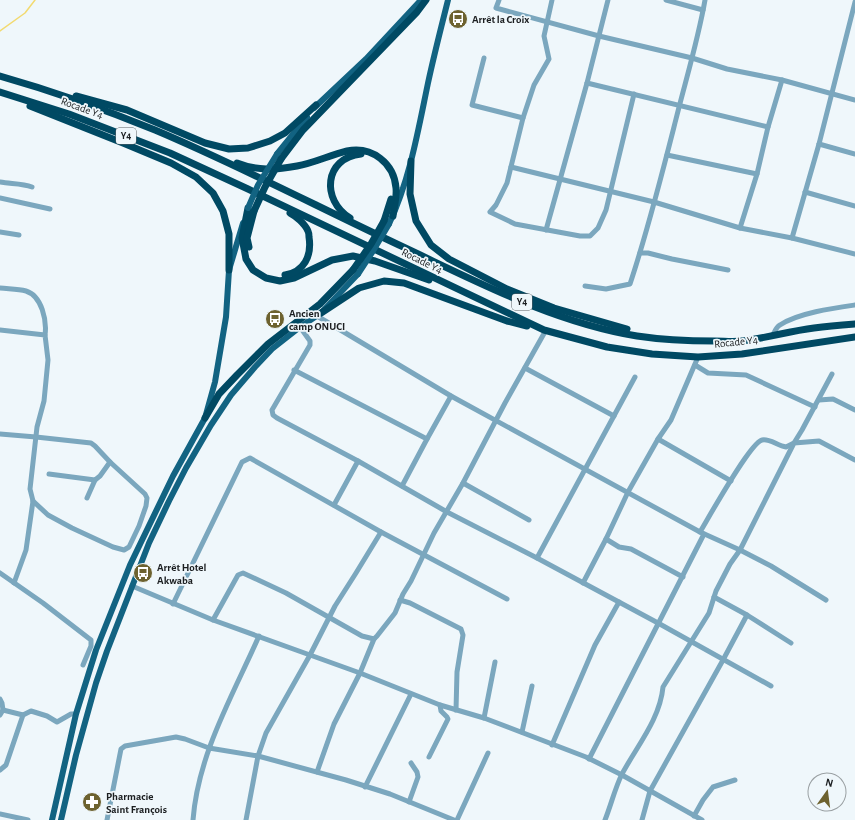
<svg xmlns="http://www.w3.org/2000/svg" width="855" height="820" font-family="'Alegreya Sans',sans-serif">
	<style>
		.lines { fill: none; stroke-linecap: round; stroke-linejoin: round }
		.stream { stroke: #f2da70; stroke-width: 1.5 }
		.minor { stroke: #7ba7be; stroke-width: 5 }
		.major { stroke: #126382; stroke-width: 6 }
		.highway { stroke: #004963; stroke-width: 7 }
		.major-bridge { stroke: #126382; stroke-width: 6 }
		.highway-bridge { stroke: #004963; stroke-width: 7 }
		.labels { text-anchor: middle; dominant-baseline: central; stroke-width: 3.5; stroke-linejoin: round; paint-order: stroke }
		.shield { fill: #eff7fb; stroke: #5b5f62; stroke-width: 1 }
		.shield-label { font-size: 10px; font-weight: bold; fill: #1b1e20 }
		.poi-label { font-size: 11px; font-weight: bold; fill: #1b1e20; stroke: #eff7fb; text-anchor: start }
		.street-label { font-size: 11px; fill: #1b1e20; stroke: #eff7fb }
	</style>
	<rect width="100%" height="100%" fill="#eff7fb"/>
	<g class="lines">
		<path class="stream" d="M0,31L25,13L35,0"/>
		<g class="minor">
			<path d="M499,0L496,8L599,36L692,58L727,69L782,80L855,100"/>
			<path d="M552,0L544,36L549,59L534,85L523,118L507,183L496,205L490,212L515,224L580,236H590L598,228L606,210L634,94"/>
			<path d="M666,0L703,10"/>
			<path d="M484,58L472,105L523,118"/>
			<path d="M587,83L768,127"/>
			<path d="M819,144L855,154"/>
			<path d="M667,155L757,174"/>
			<path d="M511,167L654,202L740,228L792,238L855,254"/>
			<path d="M0,182C11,184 22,183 32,187"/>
			<path d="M805,192L855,206"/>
			<path d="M0,198L50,209"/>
			<path d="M740,228L757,174L768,127L782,80"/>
			<path d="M546,230L587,83L608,0"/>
			<path d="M0,232L19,235"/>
			<path d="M792,238L819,144L855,2"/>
			<path d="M640,253H648L672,259L728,270"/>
			<path d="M585,286L606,289L630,284C648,230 662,174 676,119C686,79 698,40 705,0"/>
			<path d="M0,288C8,289 18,289 26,291C42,296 47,321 45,335"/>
			<path d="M317,316L451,396L700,532L740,550L771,566L826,600"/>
			<path d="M300,327L310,341V345L272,410L273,415L277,418L358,461L447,512L537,558L635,377"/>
			<path d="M0,330L45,335L48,360L44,401L37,427L30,489L33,501L26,550L14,583"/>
			<path d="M773,335C775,331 776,327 780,325C798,313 834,308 855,305"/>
			<path d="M695,365L708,373L746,375L815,407"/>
			<path d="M525,368L614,416"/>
			<path d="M294,370L427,439L402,486"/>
			<path d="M819,400L833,399L855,410"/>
			<path d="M0,434L36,437L91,443L95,446L110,462L145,494L147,498L146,506L139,526L129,547L124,550L113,547L72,528L48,515L33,501"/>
			<path d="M427,439L451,396"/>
			<path d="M658,439L671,420L698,357"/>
			<path d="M49,474L95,480L100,476L110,462"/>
			<path d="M463,483L529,520"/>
			<path d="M87,498L95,480"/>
			<path d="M334,505L358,461"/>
			<path d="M700,532C709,517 750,443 762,440C769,438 778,446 786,447L794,443L802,430L832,374"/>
			<path d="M606,539L619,547L631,549L683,577"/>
			<path d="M537,558L658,623L771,686"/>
			<path d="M0,573L43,603L91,640V646L83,665"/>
			<path d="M583,583L606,539L628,492L658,439L731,481"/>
			<path d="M132,586L213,620L310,655L335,606L356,573L381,532"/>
			<path d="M714,597L747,615L791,643"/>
			<path d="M400,600L410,603L461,629L463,635L457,672L456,710"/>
			<path d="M173,604L242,462L250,458L381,532L507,599"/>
			<path d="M213,620L238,575L243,573L286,593L362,636L374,639L377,636L395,613L403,594L411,581L434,533L463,483L505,403L546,330"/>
			<path d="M0,699L2,703L3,710"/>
			<path d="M0,715L3,710L23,715L31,711L47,716L57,722L71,714H76"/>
			<path d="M484,718L495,662"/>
			<path d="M522,732L532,686"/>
			<path d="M552,745L595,645L619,602"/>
			<path d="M429,757L448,719L447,717L441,711L440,705"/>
			<path d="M589,759L704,534"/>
			<path d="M0,770L6,765L23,715"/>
			<path d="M317,772L334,724L360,673L374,639"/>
			<path d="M365,787L411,694"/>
			<path d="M409,802L418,777L417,772L411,763"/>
			<path d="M0,814L28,820"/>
			<path d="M694,816L703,800L713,787L735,780"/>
			<path d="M107,820L121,749L125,746L176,737L185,739L209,748L258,756L346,780L390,794L454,820"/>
			<path d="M193,820C198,754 233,695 259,636"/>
			<path d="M246,820L258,756L266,733L310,655L360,673L440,705L484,718L586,757L622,775L702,820"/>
			<path d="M457,820L488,753"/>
			<path d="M605,820C611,805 615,788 622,774C637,746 660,719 663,687L709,613L716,591L730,564L740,550L794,443L819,441L855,460"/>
			<path d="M642,820L650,791L723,660L747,615"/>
		</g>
		<g class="major">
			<path d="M314,108L366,59L421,0"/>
			<path d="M277,154L307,117"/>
			<path d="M389,224C410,179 418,131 428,83C434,55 441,28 448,0"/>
			<path d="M52,820L76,714L96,650L130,565L173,476L205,418L215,382L226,317L229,270L243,223"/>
			<path d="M61,820L76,755L96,683L107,651L149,543L169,501L186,468L211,425L231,395L255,367L272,349L300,327L321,313L358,274"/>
		</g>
		<g class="highway">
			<path d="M0,76C53,91 104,109 155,130C238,165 318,207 399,245C476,281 552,322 637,336C663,340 689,341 715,341C724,341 733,342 742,341C766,338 790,331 814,328C828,326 841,325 855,324"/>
			<path d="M0,92L69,114L170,153L248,189L544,330L607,347L652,354L698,357L742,354L855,337"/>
			<path d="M76,96L127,110L205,143L229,149L248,148L270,141L285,133L316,105"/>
			<path d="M30,106L123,143L171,163L196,177L213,193L223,211L229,234V270"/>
			<path d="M281,159L303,130L417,12L426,0"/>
			<path d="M411,161L410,194L416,221L431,245L449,259L507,289L554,308L627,329"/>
			<path d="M237,163C257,171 276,170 297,166C314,163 330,155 347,151C372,146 394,163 396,188C397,197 394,207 393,216"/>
			<path d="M248,208L242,238L246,259L253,270L266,278L280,281L294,278L332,260L353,256L375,261L429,280"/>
			<path d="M350,218C321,200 324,158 361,154"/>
			<path d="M384,221L391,199"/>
			<path d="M249,247L247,238L254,211"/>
			<path d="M285,275C304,272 312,256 309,237C309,235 309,233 308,231C305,224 296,216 290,213"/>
			<path d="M321,313L359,288L384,281L404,283L507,321L527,326"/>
			<path d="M205,418L219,394L237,375L268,344L320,304L353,270"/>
		</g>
		<g class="major-bridge">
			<path d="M248,208L258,185L277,154"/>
			<path d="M358,274L373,251L389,224"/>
		</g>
		<g class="highway-bridge">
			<path d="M254,211L265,187L281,159"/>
			<path d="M353,270L371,244L384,221"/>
		</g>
	</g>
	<defs>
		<symbol id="bus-disc" viewBox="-11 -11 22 22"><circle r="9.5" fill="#6d622f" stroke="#eff7fb"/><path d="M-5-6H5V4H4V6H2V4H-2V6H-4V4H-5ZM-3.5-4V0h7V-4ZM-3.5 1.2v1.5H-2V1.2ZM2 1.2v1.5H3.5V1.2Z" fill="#fff"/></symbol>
		<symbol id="pharmacy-disc" viewBox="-11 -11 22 22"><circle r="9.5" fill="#6d622f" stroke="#eff7fb"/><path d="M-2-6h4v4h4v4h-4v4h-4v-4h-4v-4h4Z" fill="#fff"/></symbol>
	</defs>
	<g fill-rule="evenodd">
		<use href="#bus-disc" x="447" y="8" width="22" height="22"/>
		<use href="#bus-disc" x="264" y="308" width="22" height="22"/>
		<use href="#bus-disc" x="132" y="562" width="22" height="22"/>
		<use href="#pharmacy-disc" x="81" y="791" width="22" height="22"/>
	</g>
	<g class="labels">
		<g class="shield">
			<rect x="116" y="128" width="20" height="16" rx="3"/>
			<rect x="512" y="294" width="20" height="16" rx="3"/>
		</g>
		<g class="shield-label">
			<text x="126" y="136">Y4</text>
			<text x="522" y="302">Y4</text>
		</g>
		<g class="poi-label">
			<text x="472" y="19">Arrêt la Croix</text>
			<text x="289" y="313">Ancien<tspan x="289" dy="13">camp ONUCI</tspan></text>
			<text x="157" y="567">Arrêt Hotel<tspan x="157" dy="13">Akwaba</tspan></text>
			<text x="106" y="796">Pharmacie<tspan x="106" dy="13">Saint François</tspan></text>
		</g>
		<g class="street-label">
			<text transform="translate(82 108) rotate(20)">Rocade Y4</text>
			<text transform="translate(422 261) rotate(26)">Rocade Y4</text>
			<text transform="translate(736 342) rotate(-6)">Rocade Y4</text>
		</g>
	</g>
	<g transform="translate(827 792) rotate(14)"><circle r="19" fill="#eff7fb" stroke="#9aa0a3"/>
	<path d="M0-3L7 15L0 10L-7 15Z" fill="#6d622f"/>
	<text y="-6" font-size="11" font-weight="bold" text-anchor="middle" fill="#1b1e20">N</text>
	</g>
</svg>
